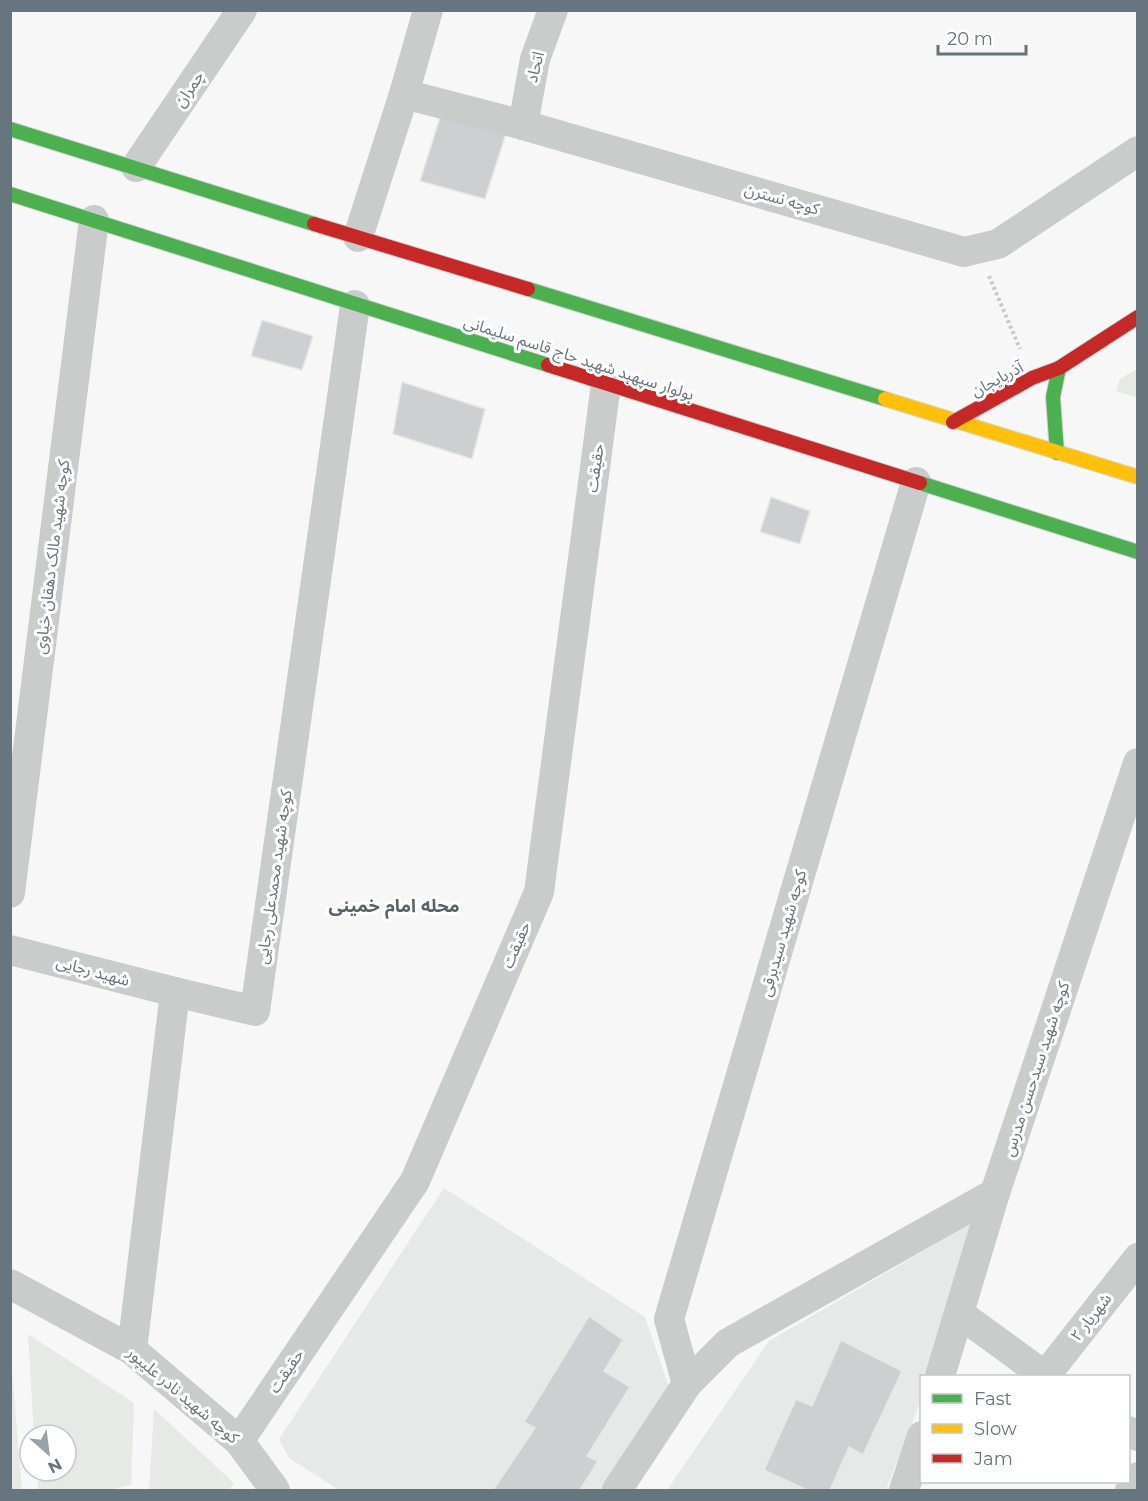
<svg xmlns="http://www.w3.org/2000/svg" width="1148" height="1501" font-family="Montserrat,'Noto Sans Arabic',sans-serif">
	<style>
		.built { fill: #e7e9e9 }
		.green { fill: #e6e9e5 }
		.building { fill: #cecfd0; stroke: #e7e7e6; stroke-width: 1.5 }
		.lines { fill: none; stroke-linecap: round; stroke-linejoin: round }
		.fast-casing { stroke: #d3d4d5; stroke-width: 16 }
		.slow-casing { stroke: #d3d4d5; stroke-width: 16 }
		.jam-casing { stroke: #d3d4d5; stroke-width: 16 }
		.path { stroke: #c8c9ca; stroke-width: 4; stroke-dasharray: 3 3; stroke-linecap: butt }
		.street { stroke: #cacccc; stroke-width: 30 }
		.fast { stroke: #4caf50; stroke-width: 14 }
		.slow { stroke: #ffc107; stroke-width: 14 }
		.jam { stroke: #c62828; stroke-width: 14 }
		.labels { text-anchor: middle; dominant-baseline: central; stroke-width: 6; stroke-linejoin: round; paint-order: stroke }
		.street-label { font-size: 16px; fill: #66757e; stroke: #fff }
		.neighbourhood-label { font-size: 18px; font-weight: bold; fill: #58636a; stroke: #fff }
	</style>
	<rect width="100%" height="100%" fill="#f7f7f7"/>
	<g class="built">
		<path d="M444,1188L645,1317L671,1393L608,1490H580L598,1462L587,1456L630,1387L604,1371L623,1340L589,1316L524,1421L535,1428L493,1490H339L289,1458L279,1439Z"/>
		<path d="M970,1224L930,1376H922L921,1400L886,1490H830L849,1447L863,1455L902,1371L841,1340L812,1406L795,1399L764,1470L807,1490H667L769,1341Z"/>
	</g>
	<g class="green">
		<path d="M1137,369V398L1116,391L1120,379Z"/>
		<path d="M28,1334L134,1403L131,1485L109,1490H38L37,1471H66V1435H34Z"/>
		<path d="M10,1359H11L22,1490H11Z"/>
		<path d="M154,1409L234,1483L229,1490H149Z"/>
	</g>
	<g class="building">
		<path d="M444,105L509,124L485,199L420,181Z"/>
		<path d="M262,320L313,336L302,370L251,356Z"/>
		<path d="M402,382L485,409L472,459L393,434Z"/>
		<path d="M771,497L810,511L800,544L760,532Z"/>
		<path d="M589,1316L623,1340L604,1371L630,1387L587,1456L598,1461L580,1490H493L535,1428L524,1422Z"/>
		<path d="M841,1340L902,1371L863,1455L849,1447L830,1490H807L764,1470L796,1399L812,1406Z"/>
	</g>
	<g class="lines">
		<defs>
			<g id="fast">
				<path d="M10,129L314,224"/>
				<path d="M10,194L548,365"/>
				<path d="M528,289L885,399"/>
				<path d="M1057,453L1053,397L1059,368"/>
				<path d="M920,483L1138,552"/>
			</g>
			<path id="slow" d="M885,399L1138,477"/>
			<g id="jam">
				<path d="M314,224L528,289"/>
				<path d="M548,365L920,483"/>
				<path d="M953,422L1032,378L1059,368L1138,317"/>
			</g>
		</defs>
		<use href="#fast" class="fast-casing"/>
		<use href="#slow" class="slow-casing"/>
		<use href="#jam" class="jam-casing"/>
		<path class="path" d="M989,276L1020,349"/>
		<g class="street">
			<path d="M404,94L523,125L964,252L998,244L1138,151"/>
			<path d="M523,125L535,59L553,10"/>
			<path d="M136,167L242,10"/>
			<path d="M358,237L404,94L428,10"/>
			<path d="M10,893L94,220"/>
			<path d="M10,950L175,992"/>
			<path d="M10,1284L132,1350L239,1441L275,1490"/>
			<path d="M960,1314L1045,1376"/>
			<path d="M132,1350L175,992L255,1011L355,305"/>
			<path d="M940,1376L995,1193L1138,763"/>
			<path d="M1045,1376L1138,1258"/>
			<path d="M687,1384L669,1319L916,482"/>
			<path d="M1128,1431L1138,1436"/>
			<path d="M239,1441L415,1181L539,892L606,384"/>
			<path d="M617,1490L687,1384L728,1343L995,1193"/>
			<path d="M904,1490L922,1436"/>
			<path d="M1130,1490L1138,1477"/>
		</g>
		<use href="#fast" class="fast"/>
		<use href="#slow" class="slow"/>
		<use href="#jam" class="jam"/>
	</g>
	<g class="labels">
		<g class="street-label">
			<text transform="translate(535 67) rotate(-76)">اتحاد</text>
			<text transform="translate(189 89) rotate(-56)">چمران</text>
			<text transform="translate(782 199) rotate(16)">کوچه نسترن</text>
			<text transform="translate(579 358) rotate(18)">بولوار سپهبد شهید حاج قاسم سلیمانی</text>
			<text transform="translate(997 379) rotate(-28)">آذربایجان</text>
			<text transform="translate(595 468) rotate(-82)">حقیقت</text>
			<text transform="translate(52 557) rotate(-83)">کوچه شهید مالک دهقان‌ خیاوی</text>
			<text transform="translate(274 877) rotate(-82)">کوچه شهید محمدعلی رجایی</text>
			<text transform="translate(783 933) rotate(-74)">کوچه شهید سیدبرقی</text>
			<text transform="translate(516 945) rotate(-67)">حقیقت</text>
			<text transform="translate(93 971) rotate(15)">شهید رجایی</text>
			<text transform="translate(1036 1069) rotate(-72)">کوچه شهید سیدحسن مدرس</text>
			<text transform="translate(1091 1317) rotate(-52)">شهریار ۲</text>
			<text transform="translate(286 1371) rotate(-56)">حقیقت</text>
			<text transform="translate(183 1395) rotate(40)">کوچه شهید نادر علیپور</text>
		</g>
		<g class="neighbourhood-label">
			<text x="394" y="906">محله امام خمینی</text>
		</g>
	</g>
	<rect width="1148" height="1501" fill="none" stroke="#66757e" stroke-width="24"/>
	<rect x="920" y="1375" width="210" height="108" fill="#ffffff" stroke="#c2c8cb" stroke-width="1.5"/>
	<rect x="932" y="1394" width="30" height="9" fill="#4caf50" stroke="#c2c8cb" stroke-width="1.5"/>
	<text x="974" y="1405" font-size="18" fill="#66757e">Fast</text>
	<rect x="932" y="1424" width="30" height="9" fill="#ffc107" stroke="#c2c8cb" stroke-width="1.5"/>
	<text x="974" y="1435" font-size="18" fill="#66757e">Slow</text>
	<rect x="932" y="1454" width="30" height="9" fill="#c62828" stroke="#c2c8cb" stroke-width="1.5"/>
	<text x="974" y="1465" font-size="18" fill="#66757e">Jam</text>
	<g transform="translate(48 1453) rotate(152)"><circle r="28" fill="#ffffff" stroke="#c2c8cb" stroke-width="1.5"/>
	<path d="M0-4.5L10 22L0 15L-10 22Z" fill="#99a2a8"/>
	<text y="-9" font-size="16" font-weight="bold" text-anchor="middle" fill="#66757e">N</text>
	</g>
	<path d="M938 45v9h88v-9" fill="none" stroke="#66757e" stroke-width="3"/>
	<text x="947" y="45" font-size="18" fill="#66757e" stroke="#ffffff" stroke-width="4.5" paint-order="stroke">20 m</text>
</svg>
